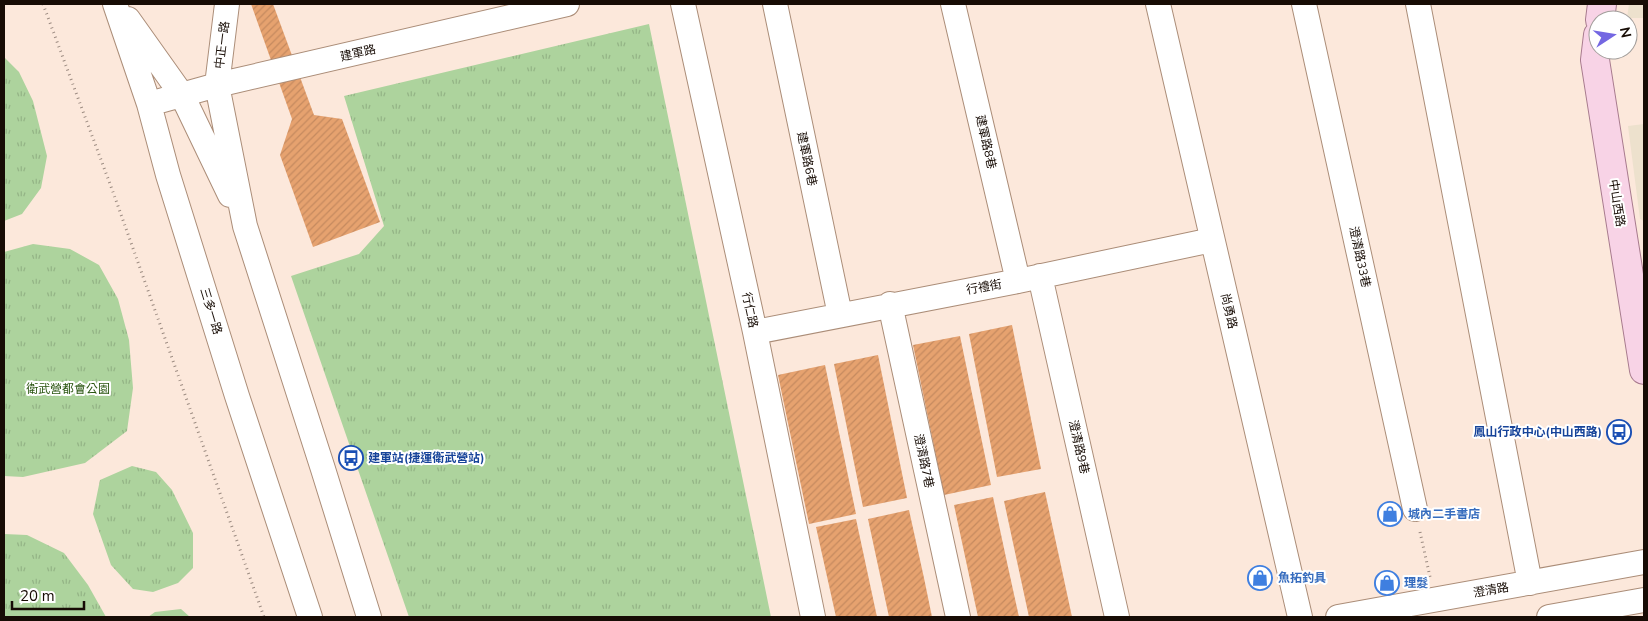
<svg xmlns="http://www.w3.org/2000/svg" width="1648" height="621" viewBox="0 0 1648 621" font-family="'Nunito Sans','Noto Sans TC',sans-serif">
<defs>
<pattern id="grass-tufts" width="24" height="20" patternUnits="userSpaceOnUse" patternTransform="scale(1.25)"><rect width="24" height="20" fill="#add39d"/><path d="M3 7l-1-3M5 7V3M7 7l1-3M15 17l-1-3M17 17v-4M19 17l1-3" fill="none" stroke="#94b486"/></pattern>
<pattern id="building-hatch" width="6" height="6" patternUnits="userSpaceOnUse" patternTransform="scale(1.25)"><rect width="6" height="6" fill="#e6a26f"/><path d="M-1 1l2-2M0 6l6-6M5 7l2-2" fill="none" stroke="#c58a5f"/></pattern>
</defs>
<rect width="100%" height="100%" fill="#fce8db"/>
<path fill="#ede1cd" d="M1629,4H1644V18H1627Z
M1644,124V221L1640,219L1628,126Z"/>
<path fill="url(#grass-tufts)" d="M649,24L771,617H409L291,276L359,254L384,226L344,96Z
M4,57L19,72L33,101L47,156L41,188L22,214L4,221Z
M33,244L70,249L99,265L118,299L129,340L133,388L127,431L85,463L23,477L4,476V252Z
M132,466L156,472L172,490L193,533V568L178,583L153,592L133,589L111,565L93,514L100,480Z
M4,534L27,535L64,553L88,585L106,617H4Z
M181,609L190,617H148L155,612Z"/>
<path fill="url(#building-hatch)" d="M251,4H273L314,115L342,119L380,222L313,247L280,155L292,119Z
M1012,325L1041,469L997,477L969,334Z
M960,336L991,485L944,495L913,345Z
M878,355L907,498L863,507L834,364Z
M825,365L856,514L809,524L778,375Z
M1045,492L1060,561L1072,617H1029L1004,501Z
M993,497L1008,567L1019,617H978L954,505Z
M909,510L924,578L932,617H889L868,519Z
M856,519L877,617H836L816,527Z"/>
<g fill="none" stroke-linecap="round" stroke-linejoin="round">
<defs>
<path id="minor" d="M115,4L149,104L168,175L237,396L310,617
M227,4L217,85L245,226L323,469L369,617
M683,4L755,332L813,617
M775,4L840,315
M953,4L1018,281
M1158,4L1300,617
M1304,4L1415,509
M1418,4L1530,583
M128,19L182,95L230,195
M149,104L217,85L567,4
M1040,276L1117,617
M890,304L958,617
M755,332L1018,281L1212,240
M1338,617L1644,562
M1549,617L1644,600"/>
<path id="major" d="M1600,20L1602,4
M1598,35L1595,60L1644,370"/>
</defs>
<use href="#minor" stroke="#ab8d78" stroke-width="26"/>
<use href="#major" stroke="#a77a8d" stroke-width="30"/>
<path stroke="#9d8c82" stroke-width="3" stroke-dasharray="1 4" stroke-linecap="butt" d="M43,4L113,192L264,617
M1420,532L1430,577"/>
<use href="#minor" stroke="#fff" stroke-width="24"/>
<use href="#major" stroke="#f8d3e6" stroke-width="28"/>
</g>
<defs>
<symbol id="bus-ring" viewBox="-11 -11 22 22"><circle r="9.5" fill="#fff" stroke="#1a4fb4" stroke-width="1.5"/><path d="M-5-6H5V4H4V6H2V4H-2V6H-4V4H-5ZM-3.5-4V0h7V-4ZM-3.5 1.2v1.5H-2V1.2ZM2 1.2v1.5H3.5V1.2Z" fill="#1a4fb4"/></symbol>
<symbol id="shop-ring" viewBox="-11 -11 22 22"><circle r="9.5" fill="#fff" stroke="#3f7fe0" stroke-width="1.5"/><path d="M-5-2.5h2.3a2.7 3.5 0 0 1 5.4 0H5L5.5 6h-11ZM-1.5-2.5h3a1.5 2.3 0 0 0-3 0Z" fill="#3f7fe0"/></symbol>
</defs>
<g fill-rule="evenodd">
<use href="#bus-ring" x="1605" y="418" width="28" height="28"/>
<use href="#bus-ring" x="337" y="444" width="28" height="28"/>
<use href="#shop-ring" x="1376" y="500" width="28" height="28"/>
<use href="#shop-ring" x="1246" y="564" width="28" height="28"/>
<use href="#shop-ring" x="1373" y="569" width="28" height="28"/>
</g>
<g text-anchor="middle" stroke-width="4" stroke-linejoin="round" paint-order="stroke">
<g font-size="12" fill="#170c05" stroke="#fff">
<text transform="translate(222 45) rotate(-83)" y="4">中正一路</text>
<text transform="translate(358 53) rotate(-13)" y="4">建軍路</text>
<text transform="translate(986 142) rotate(77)" y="4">建軍路8巷</text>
<text transform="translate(807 159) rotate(78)" y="4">建軍路6巷</text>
<text transform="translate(1617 203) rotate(81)" y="4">中山西路</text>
<text transform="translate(1360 257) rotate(78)" y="4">澄清路33巷</text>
<text transform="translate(984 287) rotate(-10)" y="4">行禮街</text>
<text transform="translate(750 310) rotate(78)" y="4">行仁路</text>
<text transform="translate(211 311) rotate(73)" y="4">三多一路</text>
<text transform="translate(1229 311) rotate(77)" y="4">尚勇路</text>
<text transform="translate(1079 447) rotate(77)" y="4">澄清路9巷</text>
<text transform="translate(924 461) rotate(78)" y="4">澄清路7巷</text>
<text transform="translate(1491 590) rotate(-10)" y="4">澄清路</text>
</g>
<g font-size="12" fill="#2a5511" stroke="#fff">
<text x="68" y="393">衛武營都會公園</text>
</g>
<g font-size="12" font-weight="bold" fill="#164399" stroke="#fff" text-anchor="end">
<text x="1602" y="436">鳳山行政中心(中山西路)</text>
<text x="368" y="462" text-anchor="start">建軍站(捷運衛武營站)</text>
</g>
<g font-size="12" font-weight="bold" fill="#366cbe" stroke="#fff" text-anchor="start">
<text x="1408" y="518">城內二手書店</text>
<text x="1278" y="582">魚拓釣具</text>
<text x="1404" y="587">理髮</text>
</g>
</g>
<rect width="1648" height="621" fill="none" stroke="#170c05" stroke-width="10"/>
<g transform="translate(1613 35) rotate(78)"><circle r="24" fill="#ffffff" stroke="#a29e9b"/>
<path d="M0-4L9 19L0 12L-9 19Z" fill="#7467e2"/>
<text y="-8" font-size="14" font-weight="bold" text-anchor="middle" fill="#170c05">N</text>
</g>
<path d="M12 601v8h72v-8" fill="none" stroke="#170c05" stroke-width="2.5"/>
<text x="20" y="601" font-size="15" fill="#170c05" stroke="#ffffff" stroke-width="4" paint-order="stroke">20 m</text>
</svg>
